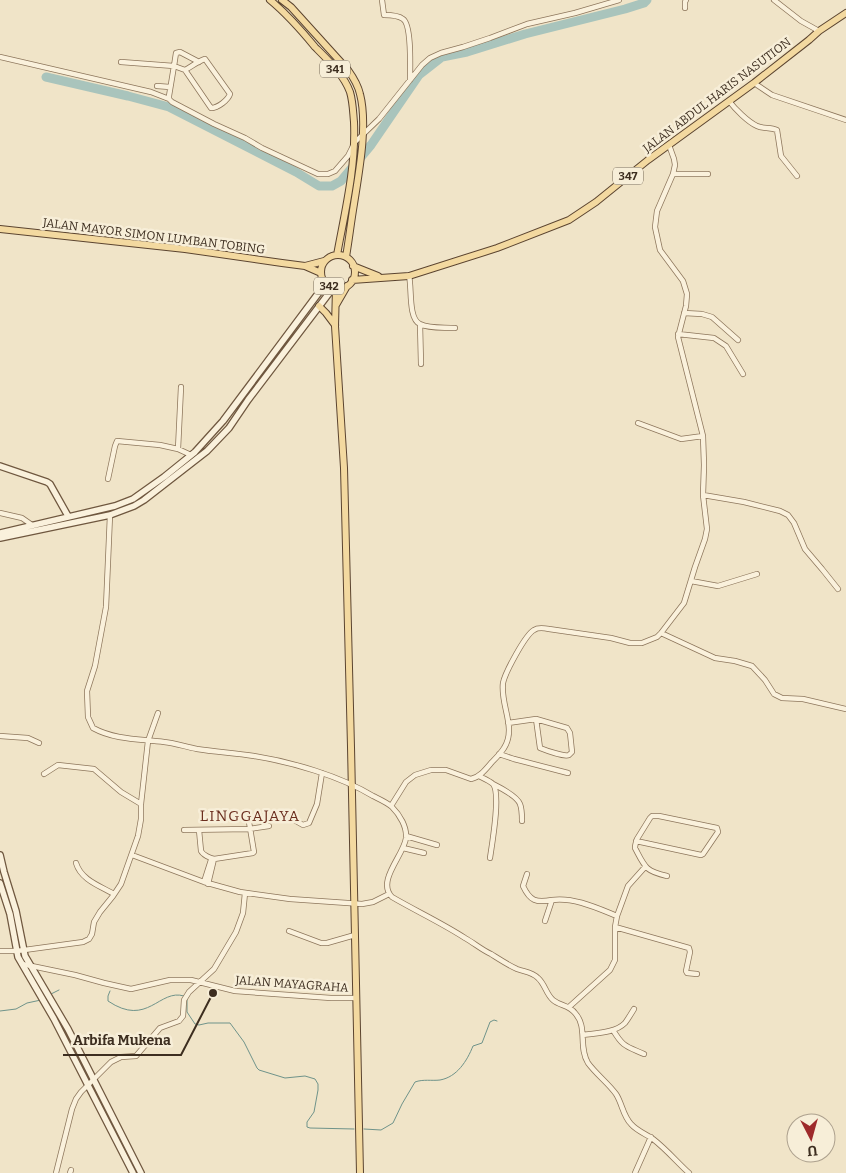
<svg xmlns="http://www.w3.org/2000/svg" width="846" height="1173" viewBox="0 0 846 1173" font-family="Bitter,serif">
<rect width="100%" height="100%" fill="#f0e4c8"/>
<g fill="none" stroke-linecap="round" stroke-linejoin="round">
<path stroke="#6f938a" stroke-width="1" d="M110,991L108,996V1001C148,1028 159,988 184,996
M51,994L59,990
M187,999V1012L195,1024L199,1025L208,1023H230L244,1042L257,1068L259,1070L285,1078L305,1076L315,1079L318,1084V1090L314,1112L307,1122V1127L310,1128L354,1129
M0,1011L16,1009L27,1003L41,1000
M364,1129L381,1130L393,1123L402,1104L415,1082C423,1079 432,1081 440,1080C457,1077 467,1061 473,1046L482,1043L490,1022L494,1020L497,1021"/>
<path stroke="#a9c4bc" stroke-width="9" d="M46,77L128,96L169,107L296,172L319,186H332L341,181L371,145L419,75L442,57L467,52L525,34L625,9L644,3L647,0"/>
<defs>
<path id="street" d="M382,0L384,15C390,15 398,15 403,19C412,25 410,69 410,80
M774,0L801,21L819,31
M685,8V2L686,0
M0,57L151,92L169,99
M121,62L174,66L169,96V99L172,102L214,124L245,138L262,148L318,174H328L335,171L348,156L355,142L379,119L422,65L430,58L441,53L463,47L490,38L527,24L575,13L619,0
M185,70L211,108C218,108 228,100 230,94L205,59C198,61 191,67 185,70L174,66L176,53L180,52L199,62
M754,83L772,95L846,120
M157,86L170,87
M729,101C735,109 748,122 757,126C763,129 770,127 777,130L781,156L797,176
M673,174H708
M409,276C412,287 408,319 420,324C430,329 444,327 455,328
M684,313L702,314L712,317L738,340
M420,324L421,364
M678,334L714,338L726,346L743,374
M638,423L681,439L703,436
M178,449L181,387
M108,479L115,446L117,441L160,445L178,449L191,455
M703,495L744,502L780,511L788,515L794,523L805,549L822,569L838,589
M0,513L22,518L32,525
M110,515L106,607L95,666L87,691L88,717L93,728C115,740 140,739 164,742C175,743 186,747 197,749C216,752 235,753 254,756C292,762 340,776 373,796C379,799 388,803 392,807C400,815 407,827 406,838C404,855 376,881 392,897C416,911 442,923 465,938C474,943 482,950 491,954C499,959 508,965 517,969C525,972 532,972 538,978C545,984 546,994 553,1000C560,1006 569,1005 575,1013C588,1027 578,1047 588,1063C596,1074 608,1083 616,1094C622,1103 623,1116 631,1124C637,1131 646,1134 653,1139C666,1149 677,1162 689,1173
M691,581L718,586L757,574
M661,633L715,658L735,661L752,666L765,680L774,694L782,698L803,699L846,709
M508,723L536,719L567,728L570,733L572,752C571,753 570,754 569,755C564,757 545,750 540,748L536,719
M0,736L28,738L39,743
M499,754L514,759L568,773
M44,774L58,765L94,769L121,792L141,804
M479,776C483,778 490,781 493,784C501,794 492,844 490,858
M493,784C501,788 517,796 520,804C522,809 522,816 522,821
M391,806L406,782L415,775L431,770H446L471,779C480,777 486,769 492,762C496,758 501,753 504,748C517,728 500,705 503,683C505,673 525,635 534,630C538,627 544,628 549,629L611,638L630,643H642L657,637L661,633L684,603L695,567L705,539L707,529L703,495L704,465L703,436L678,337L686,306L687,294L683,281L660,250L655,227L657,211L673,174L675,165L674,159L669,145
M294,820L303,825L309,823L317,804L322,773
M184,830L249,829L269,826
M199,830L201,851C203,855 210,858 214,859L253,853L254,852L248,816
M406,836L437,845
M636,841L701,855L703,854L718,832L717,828L659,816H652L650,818L637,839C636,842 635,845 635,848C645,867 645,871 667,876
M403,848L424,853
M132,855L204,882L240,892L290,899L362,904L373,902L389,894
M76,863C81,880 100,886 114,894
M527,874L523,886C530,901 536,903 552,900
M204,882L211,860
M208,884L214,859
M545,921L552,900C574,897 597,908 617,916
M615,927L689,948L690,952L686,971L687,973L697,974
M289,931L321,943H327L355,935
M0,951H17L83,942L89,939L92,934L94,922L100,912L113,896L121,884L138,836L141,819V804L148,741L158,713
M22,964L75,975L104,983L131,989L170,980H191L235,991L331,998H356
M569,1007L610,970L615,960V927L617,916L628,886L645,867
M613,1030C623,1047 626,1046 644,1054
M583,1035C596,1033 615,1033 625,1023C628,1019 631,1014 634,1009
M56,1173L72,1109L76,1099L81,1092L111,1062L121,1057L136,1056L160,1028L179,1021L183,1016L184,1000L189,992L214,969L236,932L243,913L245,893
M70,1173L71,1170
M635,1173L651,1137"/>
<path id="secondary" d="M0,466L47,482L50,484L68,516
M0,533L115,506L133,499L164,477L195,452L223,421L326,283
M0,538L110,515L134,506L144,500L207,451L229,428L248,400L333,288
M0,855L4,872L16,911L25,956L68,1029L141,1173
M0,883L10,914L18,957L54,1019L133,1173"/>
<path id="primary" d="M270,0C287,14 301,30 315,47C328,60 344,75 350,92C353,102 353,112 354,122C356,167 345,211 337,255
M282,0L291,7L348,70C353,77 358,85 360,94C368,125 359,172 354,204C351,222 349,239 346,257
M0,229L185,249L282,263L305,266L321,273
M321 272a17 17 0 1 1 34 0a17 17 0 1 1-34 0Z
M305,266L324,261
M353,266L378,276
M352,280L409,276L497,248L569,220L596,202L648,160L754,83L809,40L819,31L846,13
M336,288L335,326L344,468L351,747L360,1173
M336,305L347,286
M319,306L326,313L335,325"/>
</defs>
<use href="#street" stroke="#8d765c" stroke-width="6"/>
<use href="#secondary" stroke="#6f573f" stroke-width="8"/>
<use href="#primary" stroke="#5b4430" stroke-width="8"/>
<use href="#street" stroke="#faf1dc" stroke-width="4.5"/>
<use href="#secondary" stroke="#faf1dc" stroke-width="5.5"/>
<use href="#primary" stroke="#f3d9a0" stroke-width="6"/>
</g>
<g text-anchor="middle" stroke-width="5" stroke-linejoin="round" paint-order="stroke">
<g fill="#f7eed8" stroke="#756857" stroke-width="1">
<rect x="320" y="60.5" width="30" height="17" rx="4"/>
<rect x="613" y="167.5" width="30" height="17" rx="4"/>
<rect x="314" y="277.5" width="30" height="17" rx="4"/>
</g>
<g font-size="11" font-weight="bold" fill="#3d2e20">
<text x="335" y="73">341</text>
<text x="628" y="180">347</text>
<text x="329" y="290">342</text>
</g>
<g font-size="12" fill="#3d2e20" stroke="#f7eed8">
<text transform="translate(717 95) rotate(-37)" y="4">JALAN ABDUL HARIS NASUTION</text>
<text transform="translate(154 236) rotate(7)" y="4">JALAN MAYOR SIMON LUMBAN TOBING</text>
<text transform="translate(292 984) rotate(4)" y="4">JALAN MAYAGRAHA</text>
</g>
<g font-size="15" letter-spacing="1" fill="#6b2e1e" stroke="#f7eed8">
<text x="250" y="821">LINGGAJAYA</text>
</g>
</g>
<path fill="none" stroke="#3d2e20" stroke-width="2" d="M213 993L181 1055H63"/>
<circle fill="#3d2e20" stroke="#f7eed8" stroke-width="2" cx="213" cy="993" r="5"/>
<g font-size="14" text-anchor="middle" font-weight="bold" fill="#3d2e20" stroke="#f7eed8" stroke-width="5" stroke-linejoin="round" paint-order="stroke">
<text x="122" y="1045">Arbifa Mukena</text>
</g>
<g transform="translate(811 1138) rotate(174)"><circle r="24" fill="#f7eed8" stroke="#ada18e"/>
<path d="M0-4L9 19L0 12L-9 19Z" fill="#9e2a2b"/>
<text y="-8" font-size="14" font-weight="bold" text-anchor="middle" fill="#3d2e20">U</text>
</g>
</svg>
